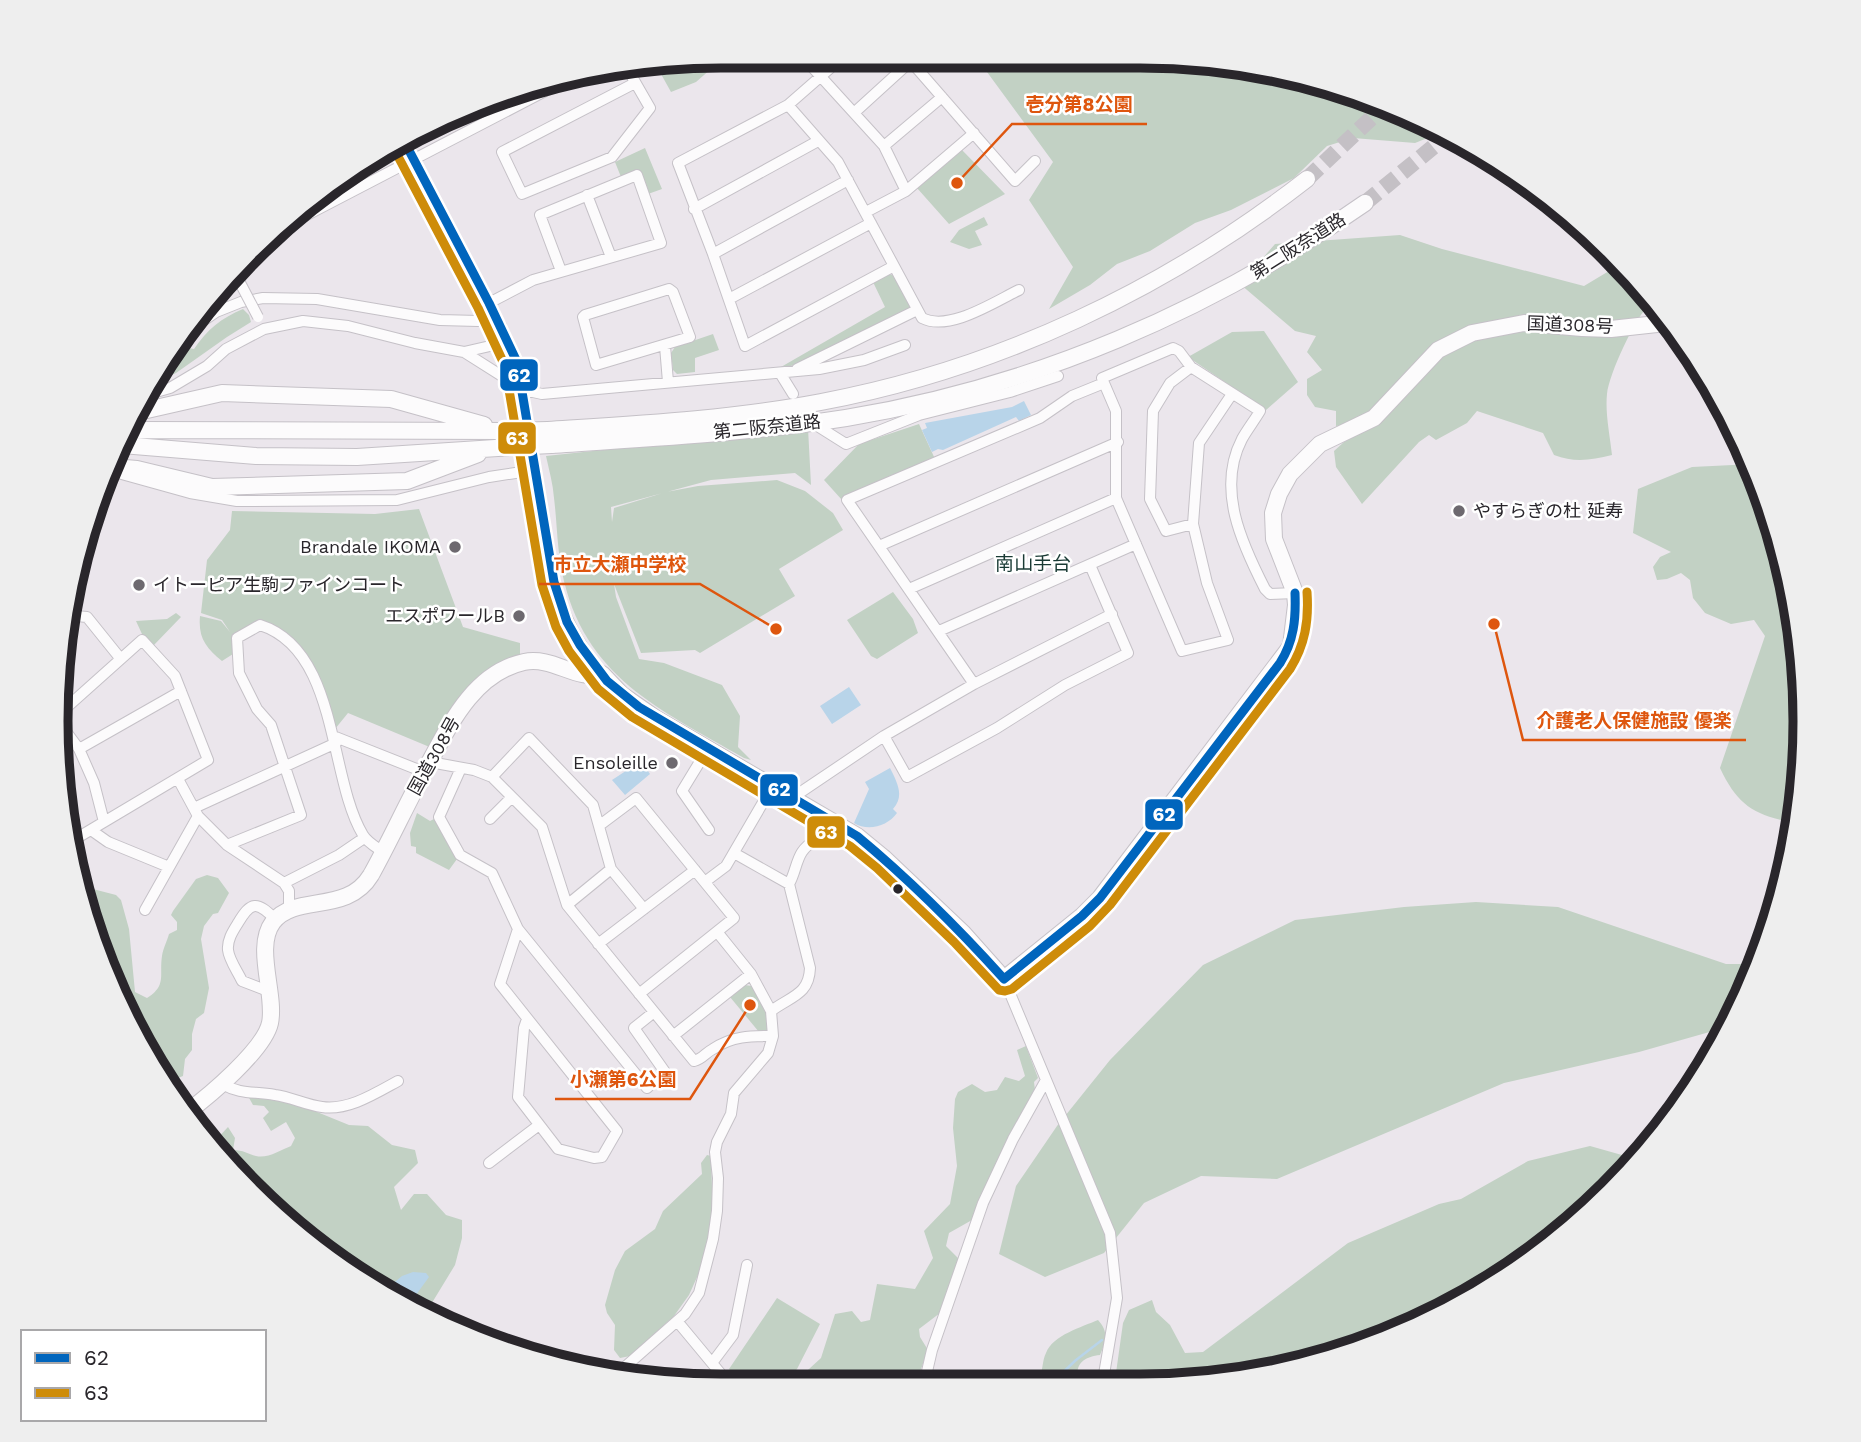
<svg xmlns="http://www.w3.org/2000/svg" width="1861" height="1442" viewBox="0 0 1861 1442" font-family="'Work Sans','Noto Sans JP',sans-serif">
<rect width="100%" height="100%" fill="#ebe6ec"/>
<path fill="#c2d1c4" d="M719,56L720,61L696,82L671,92L656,65Z
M976,57H1183L1353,91L1435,135L1415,143L1353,138L1327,146L1294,178L1231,210L1195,223L1150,251L1117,264L1090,285L1049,309L1073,267L1029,200L1053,162Z
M645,148L662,189L648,194L639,170L621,177L615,162Z
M962,150L1005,194L949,224L917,188Z
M984,217L988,225L975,231L982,245L969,249L950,242L959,230Z
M1400,235L1442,249L1584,286L1614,268L1649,305C1635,318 1609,374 1607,394C1605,413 1610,436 1612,455C1591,460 1575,463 1554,455L1543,433L1477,411L1467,423L1436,440L1429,435L1419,442L1362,504L1336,467L1334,451L1344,442L1362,432L1344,425L1336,426V411L1315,407L1307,395V379L1322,370L1307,352L1316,336L1295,331L1240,284L1275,244Z
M889,274L895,276L910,303L909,309L791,366L781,367L885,307L873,282Z
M243,309L249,315L251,322L227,337L176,373L163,379L154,378L177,346L194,349C207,330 221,318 243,309Z
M1264,331L1298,382L1266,410L1188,357L1232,332Z
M713,334L719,350L695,358V372L677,374L673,370L671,353L675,347Z
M919,424L935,459L842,500L824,480L859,444Z
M808,428L811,485L795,473L711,480L611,507L612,522L614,508L666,492L698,486L777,480L805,491L833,513L843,530L779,569L795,596L700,653L695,650L641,653L614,584L616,597L639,659L664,663L722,685L740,716L738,747L751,760L744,758C661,710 583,677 562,572C557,547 557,522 554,498C553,484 549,470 546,456Z
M1753,464L1792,592L1805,721L1795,823C1754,815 1738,806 1720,768L1765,636L1754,620L1731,624L1705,613L1693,598L1690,580L1681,573L1667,579L1657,580L1653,567L1660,557L1671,552L1633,533L1638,489L1692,467Z
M419,509L463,627L520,643V657L506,662L432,748L348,713L335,729C318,681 312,642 260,620L232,635L233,654L222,661C206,648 198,638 200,616L221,621L230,632L222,620L201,613L207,560L230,530L232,511L375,514Z
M893,592L913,619L918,633L877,659L871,656L847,620Z
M176,613L181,617L153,646L142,634L136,621L167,619Z
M417,813L430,821L434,819L457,859L449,870L416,853V847L411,846L410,833Z
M207,875L218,878L229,893L218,913L213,914L204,926L201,939L209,988L204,1013L196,1019L192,1034V1050L185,1059L183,1076L165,1083L79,893L89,888L116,895L121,900L129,929L135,992L147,998C167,985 159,976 162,956C163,949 167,941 169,934L177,930V922L171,915L173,911L196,879Z
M1476,902L1558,907L1726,964H1758L1754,976L1723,1034L1713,1031L1639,1052L1504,1083L1277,1179L1201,1176L1144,1203L1104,1253L1045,1277L999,1254L1016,1186L1057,1126L1110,1060L1203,965L1295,920L1404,907Z
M744,985L752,986L768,1014L770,1029L765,1033L759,1032L730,997Z
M1026,1046L1038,1078L1034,1082L1035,1090L1024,1109L972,1220L949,1233L946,1246L959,1259L940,1313L919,1329L920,1337L928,1350L917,1380H797L821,1358L835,1314L852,1311L861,1322L870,1320L877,1284L915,1289L933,1258L924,1231L950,1204L957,1166L953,1128L955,1099L958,1092L972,1084L985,1092L997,1090L1005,1077L1019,1081L1025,1076L1017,1050Z
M258,1095L295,1103L349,1125L368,1126L392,1145L415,1150L418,1163L394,1187L401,1210L414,1194H427L446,1215L462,1220V1238L455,1265L427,1311L352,1274L250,1191L212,1144L228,1127L235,1138L233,1150C243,1150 248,1154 256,1156C267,1159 281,1150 291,1146L295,1138L286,1122L271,1131L263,1118L269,1112L264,1106L253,1105L248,1096Z
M1590,1146L1636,1159L1610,1192L1509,1274L1354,1351L1226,1380H1115L1123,1323L1129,1310L1152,1300L1156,1312L1170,1325L1185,1353L1203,1352L1348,1243L1439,1204L1461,1199L1528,1161Z
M707,1155L711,1156L713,1219L698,1275L689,1295L674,1316L630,1356L620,1358L614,1350L615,1325L607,1313L605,1305L615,1270L625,1251L655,1229L663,1211L702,1174L701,1163Z
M777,1298L820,1324L797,1369L787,1380H737L729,1369Z
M1098,1320C1109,1332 1106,1341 1100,1355C1084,1357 1075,1363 1078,1380H1039C1043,1371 1042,1361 1046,1353C1053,1335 1082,1327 1098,1320Z"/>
<path fill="#b8d4e9" d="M1024,401L1031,415L1019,421L1016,417L943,450L938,449L932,452L922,430L927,428L925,423L1012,407Z
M849,687L861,705L832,724L820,706Z
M641,761L650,774L625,795L612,780Z
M890,768C897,782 905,796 893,809L897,813C888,826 868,832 854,823L869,789L865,782Z
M413,1272L426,1273L429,1277L413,1299L408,1300L393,1292L390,1286L402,1276Z"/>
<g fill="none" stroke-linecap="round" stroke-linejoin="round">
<path stroke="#b8d4e9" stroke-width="2.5" d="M1055,1380L1076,1360L1102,1340"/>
<path stroke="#c4c0c5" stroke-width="16" stroke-dasharray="16 8" stroke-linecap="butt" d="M1307,179L1383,107
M1365,203L1443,139"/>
<defs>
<path id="minor" d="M802,56L884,146L906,191
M844,56L788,105L678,163L713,254L745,346L894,266
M907,57L1015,181L1035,161
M627,68L650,108L612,157L522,194L502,152L635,83
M788,105L838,162L922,318C949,332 994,302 1019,290
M855,112L911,61
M403,139L489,303L517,362L554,582C565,620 578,643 602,674
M884,146L942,97
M587,195L611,257
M694,209L818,141
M866,212L906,191L974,133
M278,230L576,75
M713,254L848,180
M669,289L673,292L690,337L596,365L583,317L585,315Z
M729,299L871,223
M489,303L533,280L661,243L637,175L540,215L561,271
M191,329L216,312L241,302L263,298L317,299L440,320L478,321L494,312
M665,346L668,382
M464,352L490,346L499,337L501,326
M797,369L917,310
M780,373L793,394
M1104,383L1102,378L1173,348L1179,351L1191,367
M142,396L170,388L207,366L226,349L264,329L303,321L348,326L415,343L464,352L524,390L542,394L819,369L864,360L905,345
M819,427L846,444L919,415L1010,392L1058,376
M118,473L190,493L237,501L397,500L489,477L535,470
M1193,524L1166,531L1150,499L1153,411L1170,383L1191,367L1260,411C1254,421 1247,430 1242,439C1216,489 1242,544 1265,589L1270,594L1295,593
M879,546L1118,442
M909,589L1116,498
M71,610L76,616L87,617L120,658
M939,631L1136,544
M974,684L847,500L1040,418L1072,396L1104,383L1116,411V498L1182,651L1228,640L1207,583L1193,524L1199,443L1232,394
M57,716L142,640L175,676L208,760L72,841
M56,718L79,749L94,783L104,822
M333,736L424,772
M884,736L907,777L997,728L1065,685L1128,653L1090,565
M79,749L181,691
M707,750L682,791L709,830
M430,762L474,770L492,777L542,827L567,905L694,1061C703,1059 705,1053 713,1049C732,1036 750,1036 773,1036
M461,768L439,817L460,855L492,873L518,929L647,1088L665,1072L634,1028L654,1012
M492,777L529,738L593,805L611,869L567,905
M178,779L198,816L227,845L284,883L289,891V911
M792,798L884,736L974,684L1112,614
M194,808L336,743
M490,819L512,797
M600,825L636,798L734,918L639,994
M91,830L108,842L169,867
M227,845L301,815L271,725L257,709L239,673L237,638L260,625C339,650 328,777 363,835C367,842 376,847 383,852
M734,853L789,884
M611,869L644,909
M706,881L726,866L772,787
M284,883L339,855L364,838
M145,910L198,816
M518,929L500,984L617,1131L602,1157L594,1158L558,1149L518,1097L524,1028L527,1019
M598,944L695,870
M1004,979L1110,1233L1117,1298L1103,1380
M268,991L242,981C238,972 229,960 228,950C227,940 233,931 238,923C251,901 257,901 275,919
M771,1011C791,996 809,995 810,968L789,884C795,874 796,861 802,852C810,840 828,833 840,827
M673,1036L751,974
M222,1084C242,1095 253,1091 275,1095C291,1097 306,1105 322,1107C348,1111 376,1093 398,1081
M489,1163L539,1125
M677,1321L726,1380
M712,1363L733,1335L747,1265
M621,1377V1372L626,1366L685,1314L699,1293L713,1239L717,1211L718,1178L715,1152L717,1142L731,1114L734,1093L768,1053L773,1036L771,1011L751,974L718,933
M925,1380L932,1350L983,1203L1013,1139L1046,1080"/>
<path id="highway" d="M136,410H147L222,393L391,399L484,425
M128,430L506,431
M548,430C639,424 731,419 821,402C998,369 1166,289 1307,179
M122,445L256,456L357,457L512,447
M551,445C650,438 749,433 846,418C1034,387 1210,311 1365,203
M113,467L137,469L212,487L407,481L478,454
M186,1113C209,1096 264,1050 270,1023C276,994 254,947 273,922C296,893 347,915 371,875C391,839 408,801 428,765C450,724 474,673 524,662C553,656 576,681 602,674L622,695L655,718L857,836L885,859L963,933L1004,979L1082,916L1100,898L1291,646L1296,605L1295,593L1274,539L1273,513L1279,494L1290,474L1320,444L1374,418L1438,350L1472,333L1524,323L1582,328L1611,329L1666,323"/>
</defs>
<use href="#minor" stroke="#c5c1c7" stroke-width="12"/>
<use href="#highway" stroke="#c5c1c7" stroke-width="18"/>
<use href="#minor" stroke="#fcfbfc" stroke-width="10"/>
<use href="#highway" stroke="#fcfbfc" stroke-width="16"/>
<defs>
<path id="minor-bridge" d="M236,275L258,317"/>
<path id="highway-bridge" d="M506,431L548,430
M512,447L551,445"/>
</defs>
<use href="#minor-bridge" stroke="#c5c1c7" stroke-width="12" stroke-linecap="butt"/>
<use href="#highway-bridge" stroke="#c5c1c7" stroke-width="18" stroke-linecap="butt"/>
<use href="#minor-bridge" stroke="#fcfbfc" stroke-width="10"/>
<use href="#highway-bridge" stroke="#fcfbfc" stroke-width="16"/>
<defs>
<path id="bus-1" d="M403,139L489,303L517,362L554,582L567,622L580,645L607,681L639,707L857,836C910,880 958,928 1004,979L1082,916L1100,898L1280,663C1294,641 1296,619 1295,593"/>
<path id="bus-2" d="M392,145L478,308L505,366L542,585L556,627L569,651L598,689L632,717L850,846L877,868L954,942L999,990L1005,991L1012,989L1090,926L1110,905L1290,669C1305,645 1309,621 1307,592"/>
</defs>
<use href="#bus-1" stroke="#fff" stroke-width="14"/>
<use href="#bus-2" stroke="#fff" stroke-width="14"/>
<use href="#bus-1" stroke="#0065bd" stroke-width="9"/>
<use href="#bus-2" stroke="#ce8c09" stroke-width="9"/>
</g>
<g fill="#6d696f" stroke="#fff" stroke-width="2.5">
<circle cx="1459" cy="511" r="7"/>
<circle cx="455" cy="547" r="7"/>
<circle cx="139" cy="585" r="7"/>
<circle cx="519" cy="616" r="7"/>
<circle cx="672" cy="763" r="7"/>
</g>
<circle fill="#29262b" stroke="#fff" stroke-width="2.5" cx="898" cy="889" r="6"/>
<g text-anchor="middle" stroke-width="5" stroke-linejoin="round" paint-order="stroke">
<g font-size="18" fill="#29262b" stroke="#fff">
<text transform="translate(1298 246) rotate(-32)" y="6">第二阪奈道路</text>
<text transform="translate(1570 325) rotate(2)" y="6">国道308号</text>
<text transform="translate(767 427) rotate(-6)" y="6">第二阪奈道路</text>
<text transform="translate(434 756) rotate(-61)" y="6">国道308号</text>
</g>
<g font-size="18" fill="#29262b" stroke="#fff" text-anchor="end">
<text x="1473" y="517" text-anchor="start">やすらぎの杜 延寿</text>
<text x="441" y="553">Brandale IKOMA</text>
<text x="153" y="591" text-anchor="start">イトーピア生駒ファインコート</text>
<text x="505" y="622">エスポワールB</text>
<text x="658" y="769">Ensoleille</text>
</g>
<g font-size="19" fill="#193a34" stroke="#fff">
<text x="1033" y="570">南山手台</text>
</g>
</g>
<path d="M0 0H1861V1442H0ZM721 68H1140A653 653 0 0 1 1793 721V721A653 653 0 0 1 1140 1374H721A653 653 0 0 1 68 721V721A653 653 0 0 1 721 68Z" fill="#eee" fill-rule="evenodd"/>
<path fill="none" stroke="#29262b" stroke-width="9" d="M721 68H1140A653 653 0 0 1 1793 721V721A653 653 0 0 1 1140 1374H721A653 653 0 0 1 68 721V721A653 653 0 0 1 721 68Z"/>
<path fill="none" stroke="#de560e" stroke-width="2.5" d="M957 183L1012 124H1147M776 629L700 584H539M1494 624L1523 740H1746M750 1005L690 1099H555"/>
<g fill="#de560e" stroke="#fff" stroke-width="2.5">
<circle cx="957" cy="183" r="7"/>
<circle cx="776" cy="629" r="7"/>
<circle cx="1494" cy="624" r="7"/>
<circle cx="750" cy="1005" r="7"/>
</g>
<g font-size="19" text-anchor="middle" font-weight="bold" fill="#de560e" stroke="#fff" stroke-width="5" stroke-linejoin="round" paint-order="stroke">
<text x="1079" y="111">壱分第8公園</text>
<text x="620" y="571">市立大瀬中学校</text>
<text x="1634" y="727">介護老人保健施設 優楽</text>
<text x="623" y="1086">小瀬第6公園</text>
</g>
<g stroke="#fff" stroke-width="2.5">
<rect x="499" y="358" width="40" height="34" rx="7" fill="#0065bd"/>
<rect x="497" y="421" width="40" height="34" rx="7" fill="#ce8c09"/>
<rect x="759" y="773" width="40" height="34" rx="7" fill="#0065bd"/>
<rect x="1144" y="798" width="40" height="33" rx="7" fill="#0065bd"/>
<rect x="806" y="815" width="40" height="34" rx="7" fill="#ce8c09"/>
</g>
<g font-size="19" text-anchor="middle" font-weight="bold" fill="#fff">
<text x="519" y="382">62</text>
<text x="517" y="445">63</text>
<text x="779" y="796">62</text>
<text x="1164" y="821">62</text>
<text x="826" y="839">63</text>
</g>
<rect x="21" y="1330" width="245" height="91" fill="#ffffff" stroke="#a9a8aa" stroke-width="2"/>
<rect x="35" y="1353" width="35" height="10" fill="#0065bd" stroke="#a9a8aa" stroke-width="2"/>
<text x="84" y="1365" font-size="21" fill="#29262b">62</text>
<rect x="35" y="1388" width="35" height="10" fill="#ce8c09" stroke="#a9a8aa" stroke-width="2"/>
<text x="84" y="1400" font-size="21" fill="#29262b">63</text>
</svg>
